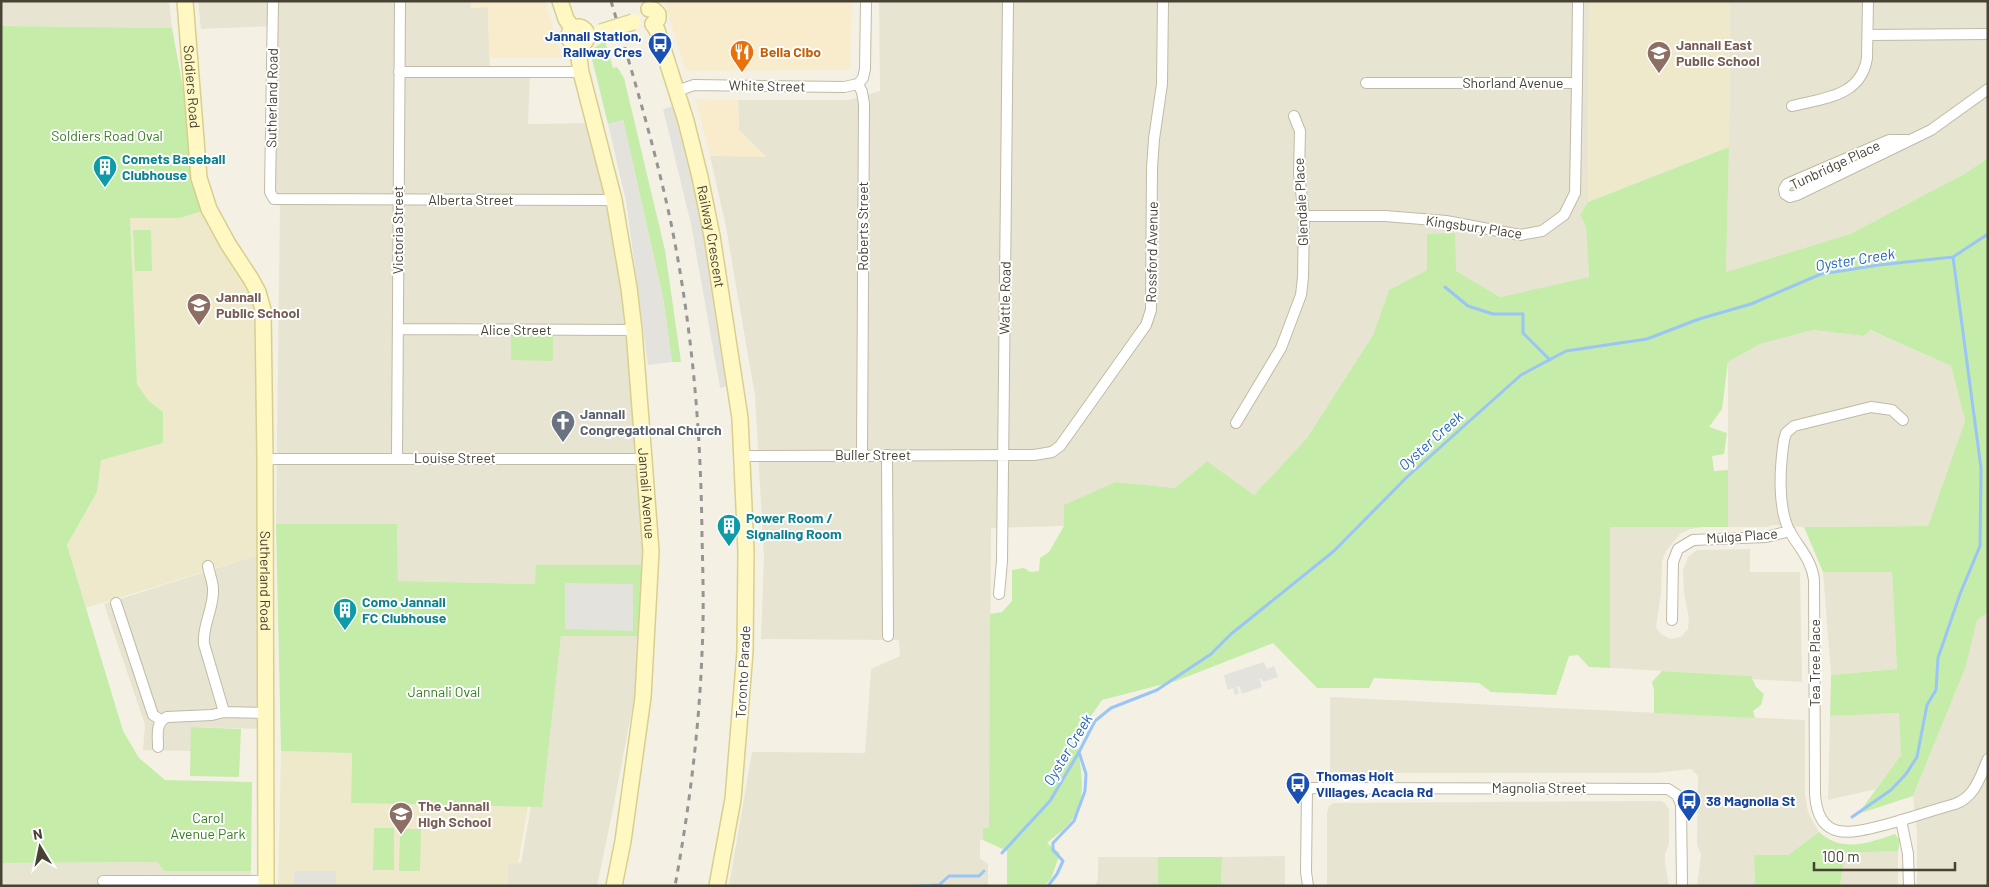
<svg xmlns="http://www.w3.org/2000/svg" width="1989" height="887" viewBox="0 0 1989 887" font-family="Barlow,sans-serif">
<rect width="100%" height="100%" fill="#f4f1e4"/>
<path fill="#e8e4d2" d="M1,1H169L172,28L1,26Z
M198,1H471V8L488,7L490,72L530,73L528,124L595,123L614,200L650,565H536V584L398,581L397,524H276L280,200L274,199L272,26L201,29Z
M879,1H1589L1588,202L1580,215L1586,226L1589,277L1500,297L1455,271L1427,270L1389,290L1373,335L1307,438L1254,495L1207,461L1175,488L1116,482L1064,526L991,528L989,828H983V840H980V858L988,864V886H729L752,752L865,753L871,669L900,656L899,641L897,640L761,639L764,557L755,396L726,227L710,156H765L739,130L738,100H849L880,91Z
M1730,1H1988V158L1966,173L1850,234L1726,272L1729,147Z
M1813,330L1864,336L1869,330L1951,366L1965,421L1928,526L1804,527L1772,525L1767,527H1728V362L1760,344Z
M1609,527H1702L1690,529L1680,534L1666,551L1662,562L1661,594L1656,627L1660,633L1670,639L1681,637L1688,629L1689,619L1684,593L1683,570L1688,557L1697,550L1750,549V572H1800L1802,682L1751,679V676L1610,668Z
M265,553V729L192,727L191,751L143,750L145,725L104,604Z
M1823,572H1892L1897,669L1831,675Z
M1988,613V886H1917V832L1913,796L1966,666L1977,620Z
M561,636H646L613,809L597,886H508V863H521L531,806L542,807Z
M1330,697L1805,720V793L1808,812L1819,832L1788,855H1754L1755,884L1757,886H1697L1701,855L1697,844L1698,776L1691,769L1655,773H1330Z
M1899,713L1901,755L1876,789L1828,800L1830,716Z
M1661,801L1665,803L1669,810V843L1665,855V862L1669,886H1327V812L1329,806L1334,803Z
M1898,851V886H1840L1845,853Z
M1285,856V886H1221L1222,857Z
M1098,857H1158V886H1095L1098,879Z
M157,862L164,871H251V886H1V863Z"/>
<path fill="#f8eccd" d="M471,1H545L562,58H489L488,7L471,8Z
M664,1H852L850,70L688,71L685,69Z
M695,99L738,100L739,130L765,157L710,156Z"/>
<path fill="#efe9cc" d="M1589,1H1730L1729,147L1588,202Z
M209,209L258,292L265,553L86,608L67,545L97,492L101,460L163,412L148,400L137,384L130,218H180Z
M281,751L352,752L351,803L528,806L518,864H508V886H278Z"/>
<path fill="#c5eca9" d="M1,26L172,28L199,176L209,209L180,218H130L137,384L148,400L163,412V443L101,460L97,492L67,545L123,731L139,758L165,780L252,782L251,871H164L157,862L1,863Z
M605,41L613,68L617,67L624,78L665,250L681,362H672L663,298L623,120L608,124L592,59V49Z
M1729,147L1726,272L1850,234L1966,173L1988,158V613L1977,620L1966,666L1913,796L1858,814L1901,755L1899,713L1830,716L1831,675L1897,669L1892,572H1823L1804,527L1928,526L1965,421L1951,366L1870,330L1864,336L1813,330L1760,344L1728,362L1722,409L1709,427L1727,433L1724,454L1712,456L1714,471L1728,470V527H1610V668L1589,667L1578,655L1569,656L1556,695L1491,692L1479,683L1374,678L1369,688H1317L1273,643L1176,681L1102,700L1076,738C1080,765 1089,798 1071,821C1065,829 1055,836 1047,843L1060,853L1051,879L1044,886H1007V851L983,840V828H989L990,614L1002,612L1012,601V570L1024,568L1030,572L1039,571L1040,558L1049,552L1064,526V505L1116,482L1175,488L1207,461L1254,495L1307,438L1373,335L1389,290L1427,270V234L1455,233L1456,271L1500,297L1589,277L1586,226L1580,215L1588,202Z
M133,230H151L152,271H135Z
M511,336H553V361L511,360Z
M276,524H397L398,581L535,584L536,565H650L646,636H561L542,807L351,803L352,753L281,751Z
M1662,671L1751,676L1756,687L1764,694L1761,705L1753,711L1755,718L1654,713V690L1652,682Z
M191,727L241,729L239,777L190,776Z
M374,828H394V870H373Z
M400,829H421L420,871H399Z
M1819,832C1842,853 1869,843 1895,834L1900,840L1898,851L1845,853L1840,886H1757L1755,884L1754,855H1788Z
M1158,857H1222L1221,886H1158Z"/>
<path fill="#e4e2dd" d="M673,106L703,222L730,386L720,388L691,224L663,109Z
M623,120L663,298L672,362L648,365L626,201L608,124Z
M565,583L633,584V631L565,629Z
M1264,662L1267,669L1274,666L1278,677L1263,682L1262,679H1260L1262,687L1242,694L1239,686L1237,687L1239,694L1235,695L1233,688L1228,690L1224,675Z
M294,871H336V886H294Z"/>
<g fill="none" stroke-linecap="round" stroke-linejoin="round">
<path stroke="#9ac5f7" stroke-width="3" d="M1445,287L1468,306L1493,314H1523V333L1550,360
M1852,817L1891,790L1906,774L1917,757L1927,705L1936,690L1938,658L1960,594L1980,546L1981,468L1953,257
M1002,853L1050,801L1079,752L1095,721L1111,708L1157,690L1211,654L1231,634L1334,551L1407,477L1521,375L1566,351L1647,339L1699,319L1751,304L1821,274L1879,265L1953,257L1988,234
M919,886L939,885L949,876H979L984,871
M1048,886L1057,874L1063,861L1053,850V843L1074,821L1085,791L1086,774L1079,752"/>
<defs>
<path id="street" d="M273,1L270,192L274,199L614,200
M1868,35L1988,34
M399,72H581
M1366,83H1577L1578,1
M858,84L862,92L864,104L862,455
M858,84L863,78L865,69L866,1
M677,91L694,85L844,87L858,84
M1792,106C1823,98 1861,97 1867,58L1868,1
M1907,140H1889L1796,180L1787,184L1784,189L1785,194L1790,197L1797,195L1931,130L1988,89
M1304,216H1385L1446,221L1520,235L1542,231L1564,215L1575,193L1577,83
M398,329L634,330
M1903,420L1892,410L1871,407L1794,426L1786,433L1784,440C1780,466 1777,508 1790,532C1799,548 1812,560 1814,580L1815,794C1818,844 1853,833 1888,824C1910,818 1933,810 1955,804C1975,797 1980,777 1988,759
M1236,423L1281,348L1301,295L1303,277L1304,216L1299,174L1300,131L1294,116
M887,455L888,636
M743,456L1034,455L1052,452L1060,446L1146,325L1151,310L1152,168L1154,139L1162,84L1163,1
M397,458L400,1
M265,459H645
M208,566C209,573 213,582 213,589C214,609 202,625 204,644L224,712
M999,594L1002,561L1008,1
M116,603L153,715L161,720
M1672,620L1673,562L1678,549L1693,540L1766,537L1790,531
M158,747C158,735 155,723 167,717L212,715L224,712L265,713
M1901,820L1908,854L1909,886
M103,881H266
M1308,886L1306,872L1307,788L1668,789L1677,795L1681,804L1682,886"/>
<g id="secondary">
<path id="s1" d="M185,1L199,178L209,209L228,244L251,279L258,292L263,310L265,459L266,886"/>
<path d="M560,1L566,19L573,29"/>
<path d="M649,9L654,10L658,14V19L653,24"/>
<path id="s2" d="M653,24L657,30L686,121L700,177L712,236L740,418L746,552L745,652L733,799L717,886"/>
<circle cx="578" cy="36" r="9"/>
<path id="s3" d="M577,45L581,72L614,200L629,288L634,330L651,551L643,697L623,841L614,886"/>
</g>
</defs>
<use href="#street" stroke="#c0bba6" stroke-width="12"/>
<use href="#secondary" stroke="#d8cf8f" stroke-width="18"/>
<use href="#street" stroke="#fff" stroke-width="10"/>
<use href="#secondary" stroke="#fff8c3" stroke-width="15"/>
<path stroke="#959595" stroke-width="3" stroke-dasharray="6 6" stroke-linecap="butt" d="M611,1C633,75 655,148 671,223C692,326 701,431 702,536C703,575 704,614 702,653C699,731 689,810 675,886"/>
<defs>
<path id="secondary-bridge" d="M601,32L633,22"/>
</defs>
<use href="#secondary-bridge" stroke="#d8cf8f" stroke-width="18" stroke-linecap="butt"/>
<use href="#secondary-bridge" stroke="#fff8c3" stroke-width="15"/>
</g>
<defs>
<symbol id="bus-pin" viewBox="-11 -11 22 30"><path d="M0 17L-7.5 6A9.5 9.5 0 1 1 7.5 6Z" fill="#1a4fb4" stroke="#fff"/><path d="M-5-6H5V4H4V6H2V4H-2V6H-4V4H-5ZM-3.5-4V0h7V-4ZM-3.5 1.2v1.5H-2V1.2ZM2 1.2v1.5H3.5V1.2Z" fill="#fff"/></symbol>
<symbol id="restaurant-pin" viewBox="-11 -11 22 30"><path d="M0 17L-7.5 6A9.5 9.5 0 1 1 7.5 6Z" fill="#e8710a" stroke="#fff"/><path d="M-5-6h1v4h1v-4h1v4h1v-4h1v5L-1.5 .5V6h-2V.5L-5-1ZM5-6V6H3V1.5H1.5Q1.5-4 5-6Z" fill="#fff"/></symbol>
<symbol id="school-pin" viewBox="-11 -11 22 30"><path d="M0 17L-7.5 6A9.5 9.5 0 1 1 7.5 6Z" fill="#8d6e63" stroke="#fff"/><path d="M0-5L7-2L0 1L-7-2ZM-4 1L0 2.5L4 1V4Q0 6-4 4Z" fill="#fff"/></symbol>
<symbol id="building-pin" viewBox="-11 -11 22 30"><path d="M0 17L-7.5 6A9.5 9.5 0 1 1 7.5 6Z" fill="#0f9aa8" stroke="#fff"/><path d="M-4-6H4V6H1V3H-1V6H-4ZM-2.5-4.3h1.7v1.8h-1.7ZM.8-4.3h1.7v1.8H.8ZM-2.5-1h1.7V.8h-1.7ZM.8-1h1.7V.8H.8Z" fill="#fff"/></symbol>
<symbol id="church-pin" viewBox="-11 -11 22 30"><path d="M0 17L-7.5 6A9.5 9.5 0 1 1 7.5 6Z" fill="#6b7280" stroke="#fff"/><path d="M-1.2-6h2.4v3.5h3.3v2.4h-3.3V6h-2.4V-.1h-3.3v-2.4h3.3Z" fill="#fff"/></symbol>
</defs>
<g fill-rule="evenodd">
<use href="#bus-pin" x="646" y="30" width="28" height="38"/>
<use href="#restaurant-pin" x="728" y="38" width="28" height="38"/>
<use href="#school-pin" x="1645" y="39" width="28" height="38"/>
<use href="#building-pin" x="91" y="153" width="28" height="38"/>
<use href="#school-pin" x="185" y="291" width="28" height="38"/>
<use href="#church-pin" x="549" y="408" width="28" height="38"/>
<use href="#building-pin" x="715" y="512" width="28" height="38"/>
<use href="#building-pin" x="331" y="596" width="28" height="38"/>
<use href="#bus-pin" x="1284" y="770" width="28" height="38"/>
<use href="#bus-pin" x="1675" y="787" width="28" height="38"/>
<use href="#school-pin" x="387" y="800" width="28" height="38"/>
</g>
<g text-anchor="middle" stroke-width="4" stroke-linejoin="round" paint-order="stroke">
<g font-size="14" font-weight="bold" fill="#164399" stroke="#fff" text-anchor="start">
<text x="642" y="41" text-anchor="end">Jannali Station,<tspan x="642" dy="16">Railway Cres</tspan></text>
<text x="1316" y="781">Thomas Holt<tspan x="1316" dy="16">Villages, Acacia Rd</tspan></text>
<text x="1706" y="806">38 Magnolia St</text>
</g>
<g font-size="14" font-weight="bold" fill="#785e54" stroke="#fff" text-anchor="start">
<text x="1676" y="50">Jannali East<tspan x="1676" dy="16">Public School</tspan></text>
<text x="216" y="302">Jannali<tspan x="216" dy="16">Public School</tspan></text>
<text x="418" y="811">The Jannali<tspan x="418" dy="16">High School</tspan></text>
</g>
<g font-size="14" font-weight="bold" fill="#c56008" stroke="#fff" text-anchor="start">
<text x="760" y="57">Bella Cibo</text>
</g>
<g font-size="14" fill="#474233" stroke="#fff">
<text x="1513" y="88">Shorland Avenue</text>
<text transform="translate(767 86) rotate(1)" y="5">White Street</text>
<text dy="5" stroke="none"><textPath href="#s1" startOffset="86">Soldiers Road</textPath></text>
<text transform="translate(272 98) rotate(-89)" y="5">Sutherland Road</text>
<text transform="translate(1835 165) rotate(-25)" y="5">Tunbridge Place</text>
<text x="471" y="205">Alberta Street</text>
<text transform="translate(1301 202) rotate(-93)" y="5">Glendale Place</text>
<text transform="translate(863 226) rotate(-90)" y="5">Roberts Street</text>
<text transform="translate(1474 227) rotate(8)" y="5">Kingsbury Place</text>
<text transform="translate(398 230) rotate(-90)" y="5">Victoria Street</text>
<text dy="5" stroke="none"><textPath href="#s2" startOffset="221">Railway Crescent</textPath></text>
<text transform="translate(1152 252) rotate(-89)" y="5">Rossford Avenue</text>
<text transform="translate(1005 298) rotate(-89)" y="5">Wattle Road</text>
<text x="516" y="335">Alice Street</text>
<text x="873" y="460">Buller Street</text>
<text x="455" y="463">Louise Street</text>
<text dy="5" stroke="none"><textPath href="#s3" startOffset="455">Jannali Avenue</textPath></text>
<text transform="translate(1742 536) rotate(-4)" y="5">Mulga Place</text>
<text dy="5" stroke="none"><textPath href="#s1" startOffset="596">Sutherland Road</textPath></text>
<text transform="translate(1815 663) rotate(-90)" y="5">Tea Tree Place</text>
<text transform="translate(743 672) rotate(-87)" y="5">Toronto Parade</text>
<text x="1539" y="793">Magnolia Street</text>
</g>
<g font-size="14" fill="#387e21" stroke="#fff">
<text x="107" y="141">Soldiers Road Oval</text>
<text x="444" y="697">Jannali Oval</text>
<text x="208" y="823">Carol<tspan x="208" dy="16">Avenue Park</tspan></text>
</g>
<g font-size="14" font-weight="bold" fill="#0d838f" stroke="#fff" text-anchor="start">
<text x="122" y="164">Comets Baseball<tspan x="122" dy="16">Clubhouse</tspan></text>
<text x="746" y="523">Power Room /<tspan x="746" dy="16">Signaling Room</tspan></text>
<text x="362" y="607">Como Jannali<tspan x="362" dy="16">FC Clubhouse</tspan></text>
</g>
<g font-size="14" font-weight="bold" fill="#5b616d" stroke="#fff" text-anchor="start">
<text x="580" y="419">Jannali<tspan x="580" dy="16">Congregational Church</tspan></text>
</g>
<g font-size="15" font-style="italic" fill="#2267bc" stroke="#fff">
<text transform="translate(1855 260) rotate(-9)" y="5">Oyster Creek</text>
<text transform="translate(1431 441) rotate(-42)" y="5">Oyster Creek</text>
<text transform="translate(1068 750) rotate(-59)" y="5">Oyster Creek</text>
</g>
</g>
<rect width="1989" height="887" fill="none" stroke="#474233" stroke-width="5"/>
<g transform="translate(40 847) rotate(350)" stroke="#ffffff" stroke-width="4" paint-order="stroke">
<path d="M0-4L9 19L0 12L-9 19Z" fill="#474233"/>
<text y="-8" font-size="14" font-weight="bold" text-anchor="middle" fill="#474233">N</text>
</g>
<path d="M1814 862v8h141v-8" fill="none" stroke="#474233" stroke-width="2.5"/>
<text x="1822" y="862" font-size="15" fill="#474233" stroke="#ffffff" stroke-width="4" paint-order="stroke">100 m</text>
</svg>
